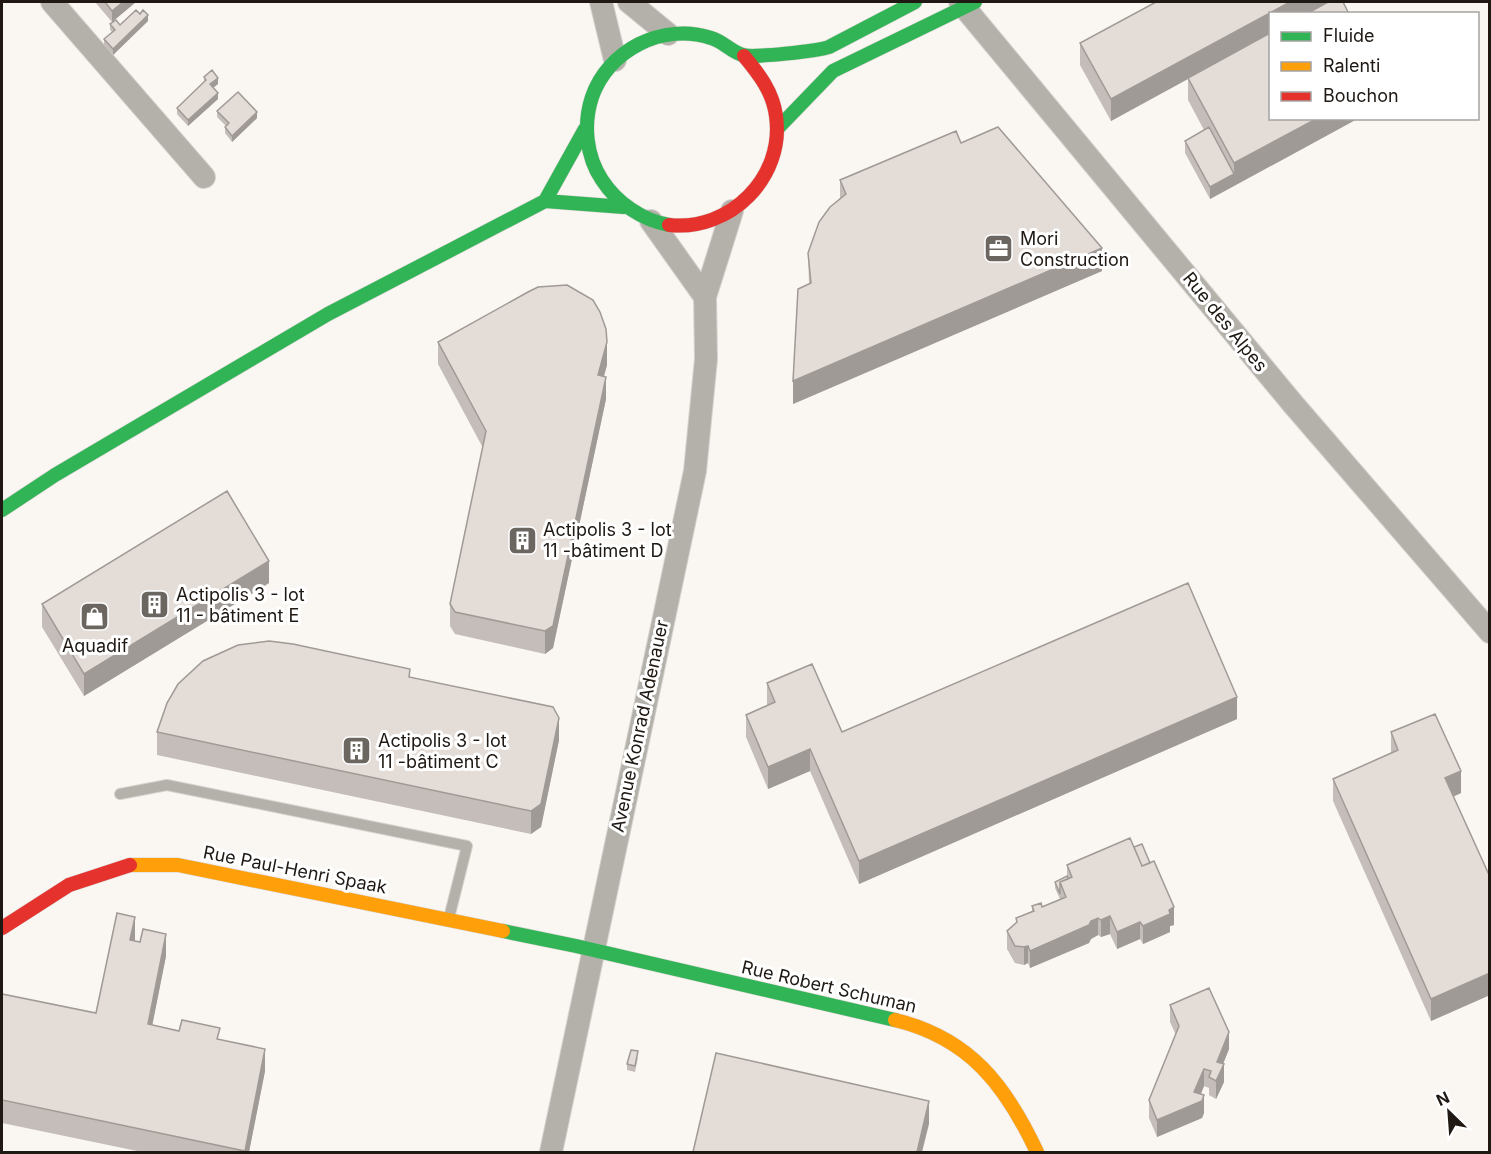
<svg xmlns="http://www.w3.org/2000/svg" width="1491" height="1154" viewBox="0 0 1491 1154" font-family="Inter,sans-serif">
<rect width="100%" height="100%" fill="#faf6f2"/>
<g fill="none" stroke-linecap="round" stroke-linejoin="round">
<defs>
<path id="lane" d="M120,794L167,785L467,846L449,918"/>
<path id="street" d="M52,2L204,177
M601,2L615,60
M629,2L668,34
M960,2L1293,404L1490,632
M651,221L705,297
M551,1152L695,471L706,359L705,297L732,211"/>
<path id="fast" d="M778,128L833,71L975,2
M545,201L585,129
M669,225C642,220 617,203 602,180C586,156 583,124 592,97C608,50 663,22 711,38C723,41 731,52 743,55C753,58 818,51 829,47L915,2
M2,510L55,475L328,314L545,201L624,207
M503,931L576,946L895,1020"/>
<path id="slow" d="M130,865H178L503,931
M895,1020C970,1038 1006,1086 1037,1152"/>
<path id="jam" d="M669,225C730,232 785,177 776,116C773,92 759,74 744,56
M2,928L69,885L130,865"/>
</defs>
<use href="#lane" stroke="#d6d2cf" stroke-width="12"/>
<use href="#street" stroke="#d6d2cf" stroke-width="24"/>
<use href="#fast" stroke="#d6d2cf" stroke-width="15"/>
<use href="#slow" stroke="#d6d2cf" stroke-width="15"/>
<use href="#jam" stroke="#d6d2cf" stroke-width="15"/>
<use href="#lane" stroke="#b3b1aa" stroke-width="10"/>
<use href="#street" stroke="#b3b1aa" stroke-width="22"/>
<use href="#fast" stroke="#30b455" stroke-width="14"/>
<use href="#slow" stroke="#ff9f0a" stroke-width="14"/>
<use href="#jam" stroke="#e5322d" stroke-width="14"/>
</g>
<path fill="#c4bdb9" d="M95,2H136L112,22Z
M1343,2L1270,118H1359L1210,199L1185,153V141L1204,130L1188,100V79L1111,121L1080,65V43Z
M148,21L113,55L104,45V39L112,32L110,30V24L120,25Z
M204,77L218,84L213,88L218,99L188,126L177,114V108L204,83Z
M217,111L257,118L232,142L225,133V127L226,126L217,117Z
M961,143L1102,271L793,404L809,284L808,253L840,198V180Z
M438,342L607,365L604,376L606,399L553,648L545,654L455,634L450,626V604L483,448L438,364Z
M269,583L84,696L42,627V604Z
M410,677L559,740L541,827L531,834L157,755V732Z
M767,683L842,732L1237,719L859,884L810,771L768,789L746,737V715L767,706Z
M1391,732L1461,793L1453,797L1490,877V995L1431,1021L1333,801V779L1391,753Z
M1134,847L1174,925L1170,926V932L1143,944L1140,939L1117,949L1110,934L1101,937L1098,935L1091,939L1089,943L1030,968L1028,963L1024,965L1015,963L1007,949V931L1016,924V918L1032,911V906L1042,907L1060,899L1055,888V882L1067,876V865Z
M135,939L134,941L166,956L152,1025L220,1039L265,1071L249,1152H142L2,1123V994L96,1013Z
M1170,1005L1229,1049L1223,1064L1224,1082L1216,1099L1209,1095V1088L1204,1086L1201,1094L1204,1113L1202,1118L1157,1137L1149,1118V1100L1176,1035L1170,1022Z
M638,1057L635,1072L627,1070V1064Z"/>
<path fill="#a09a96" d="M123,2H136L112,22V11Z
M1290,2H1331L1309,14H1270V34L1111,121V99Z
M148,15V21L113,55V49Z
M218,78V84L210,90V84Z
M218,93V99L188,126V120Z
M257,112V118L232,142V136Z
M1318,118H1359L1210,199V187L1234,174V163Z
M1102,248V271L793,404V381Z
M607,342V365L598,398V375Z
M606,377V399L553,648L545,654V631Z
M269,561V583L84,696V674Z
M1237,697V719L859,884V861Z
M559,718V740L541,827L531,834V811Z
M810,749V771L768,789V767Z
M1461,771V793L1445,800V778Z
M1174,907V925L1170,926V932L1143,944V926Z
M1110,916V934L1101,937V920Z
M135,917V939L130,963V940Z
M1098,918V935L1091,939L1089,943L1030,968V951Z
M1140,922V939L1117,949V932Z
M166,934V956L148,1047V1024Z
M1028,946V963L1024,965V947Z
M1490,973V995L1431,1021V999Z
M1229,1032V1049L1217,1079V1062Z
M265,1049V1071L249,1152H245Z
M1224,1064V1082L1216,1099V1081Z
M1204,1069V1086L1197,1103L1204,1095V1113L1202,1118L1157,1137V1120L1194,1092Z
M929,1101V1124L922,1152H917Z"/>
<path fill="#e4dcd7" stroke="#a09a96" stroke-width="1.5" d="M105,2H123L112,11Z
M1156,2H1290L1111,99L1080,43Z
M1328,2H1343L1349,14H1306Z
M136,10L140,14L143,10L148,15L113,49L104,39L115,30L110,24L116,20L120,25Z
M1270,33V118H1318L1234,163L1188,78Z
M212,70L218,78L210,84L218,93L188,120L177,108L206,80L204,77Z
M238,92L257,112L232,136L225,127L229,123L217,111Z
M998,127L1102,248L793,381L798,289L811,283L808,253L819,222L830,207L846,194L840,180L956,131L961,143Z
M1209,127L1234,174L1210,187L1185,141Z
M567,285L593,300L600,312L606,329L607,342L598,375L606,377L553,626L545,631L455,612L450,604L486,431L438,342L528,292L538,287Z
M227,491L269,561L84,674L42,604Z
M1188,583L1237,697L859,861L810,749L768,767L746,715L775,702L767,683L812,664L842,732Z
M269,641L293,644L410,669L409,677L553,707L559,718L541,804L531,811L157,732L167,703L178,684L203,661L238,645Z
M1435,714L1461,771L1445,778L1490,877V973L1431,999L1333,779L1398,750L1391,732Z
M1130,838L1142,866L1154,861L1174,907L1169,910L1170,914L1143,926L1140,922L1117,932L1110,916L1101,920L1098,918L1091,921L1089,925L1030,951L1028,946L1024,947L1015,946L1007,931L1017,922L1016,918L1034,911L1032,906L1041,903L1042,907L1066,897L1060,882L1072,877L1067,865Z
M1142,844L1150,863L1142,866L1134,847Z
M1067,876L1068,879L1060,882V894L1055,882Z
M117,913L135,917L130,940L140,942L143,929L166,934L148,1024L179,1031L182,1020L220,1028L217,1039L265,1049L245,1151L2,1100V994L96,1013Z
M1209,988L1229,1032L1217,1062L1224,1064L1216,1081L1209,1077L1211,1071L1204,1069L1194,1092L1204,1095L1202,1101L1157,1120L1149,1100L1179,1026L1170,1005Z
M631,1050L638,1051L635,1066L627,1064Z
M716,1053L929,1101L917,1152H693Z"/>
<defs>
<symbol id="office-square" viewBox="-11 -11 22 22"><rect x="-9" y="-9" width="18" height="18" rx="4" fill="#6c6661" stroke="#fff"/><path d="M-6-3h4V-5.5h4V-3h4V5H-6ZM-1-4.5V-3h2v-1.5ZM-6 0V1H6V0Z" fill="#fff"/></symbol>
<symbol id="building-square" viewBox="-11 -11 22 22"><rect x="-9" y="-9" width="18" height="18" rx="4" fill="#6c6661" stroke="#fff"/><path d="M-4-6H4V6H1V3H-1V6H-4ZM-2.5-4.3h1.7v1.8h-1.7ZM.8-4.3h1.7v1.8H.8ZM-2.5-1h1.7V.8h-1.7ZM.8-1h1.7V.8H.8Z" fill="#fff"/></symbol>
<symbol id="shop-square" viewBox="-11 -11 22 22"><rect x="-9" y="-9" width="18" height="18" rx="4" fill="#6c6661" stroke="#fff"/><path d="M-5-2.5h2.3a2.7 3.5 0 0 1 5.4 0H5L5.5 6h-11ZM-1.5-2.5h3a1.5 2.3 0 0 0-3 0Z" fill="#fff"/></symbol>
</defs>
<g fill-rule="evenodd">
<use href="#office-square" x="982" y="232" width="33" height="33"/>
<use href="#building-square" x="506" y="524" width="33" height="33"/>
<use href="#building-square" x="138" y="588" width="33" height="33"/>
<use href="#shop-square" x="78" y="600" width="33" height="33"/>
<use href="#building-square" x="340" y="734" width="33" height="33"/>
</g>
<g text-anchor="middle" stroke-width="6" stroke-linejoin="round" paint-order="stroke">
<g font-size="18" fill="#1f1813" stroke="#fff" text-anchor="start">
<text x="1020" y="245">Mori<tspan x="1020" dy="21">Construction</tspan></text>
<text x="543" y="536">Actipolis 3 - lot<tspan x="543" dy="21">11 -bâtiment D</tspan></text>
<text x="176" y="601">Actipolis 3 - lot<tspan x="176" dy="21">11 - bâtiment E</tspan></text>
<text x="95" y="652" text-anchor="middle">Aquadif</text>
<text x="378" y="747">Actipolis 3 - lot<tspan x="378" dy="21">11 -bâtiment C</tspan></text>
</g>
<g font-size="18" fill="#1f1813" stroke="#fff">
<text transform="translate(1225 322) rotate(51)" y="6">Rue des Alpes</text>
<text transform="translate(640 726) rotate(-78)" y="6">Avenue Konrad Adenauer</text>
<text transform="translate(295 870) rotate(11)" y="6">Rue Paul-Henri Spaak</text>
<text transform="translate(829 987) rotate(13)" y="6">Rue Robert Schuman</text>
</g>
</g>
<rect width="1491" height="1154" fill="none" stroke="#1f1813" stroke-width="6"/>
<rect x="1269" y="12" width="210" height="108" fill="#ffffff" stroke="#a5a3a1" stroke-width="1.5"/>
<rect x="1281" y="32" width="30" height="9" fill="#30b455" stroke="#a5a3a1" stroke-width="1.5"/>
<text x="1323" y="42" font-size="18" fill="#1f1813">Fluide</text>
<rect x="1281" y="62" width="30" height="9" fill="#ff9f0a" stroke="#a5a3a1" stroke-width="1.5"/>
<text x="1323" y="72" font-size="18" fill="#1f1813">Ralenti</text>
<rect x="1281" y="92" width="30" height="9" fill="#e5322d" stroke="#a5a3a1" stroke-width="1.5"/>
<text x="1323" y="102" font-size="18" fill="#1f1813">Bouchon</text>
<g transform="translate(1449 1112) rotate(335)" stroke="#ffffff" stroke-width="4.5" paint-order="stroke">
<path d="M0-4.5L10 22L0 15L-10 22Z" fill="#1f1813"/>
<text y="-9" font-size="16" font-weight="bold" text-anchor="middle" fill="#1f1813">N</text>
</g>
</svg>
